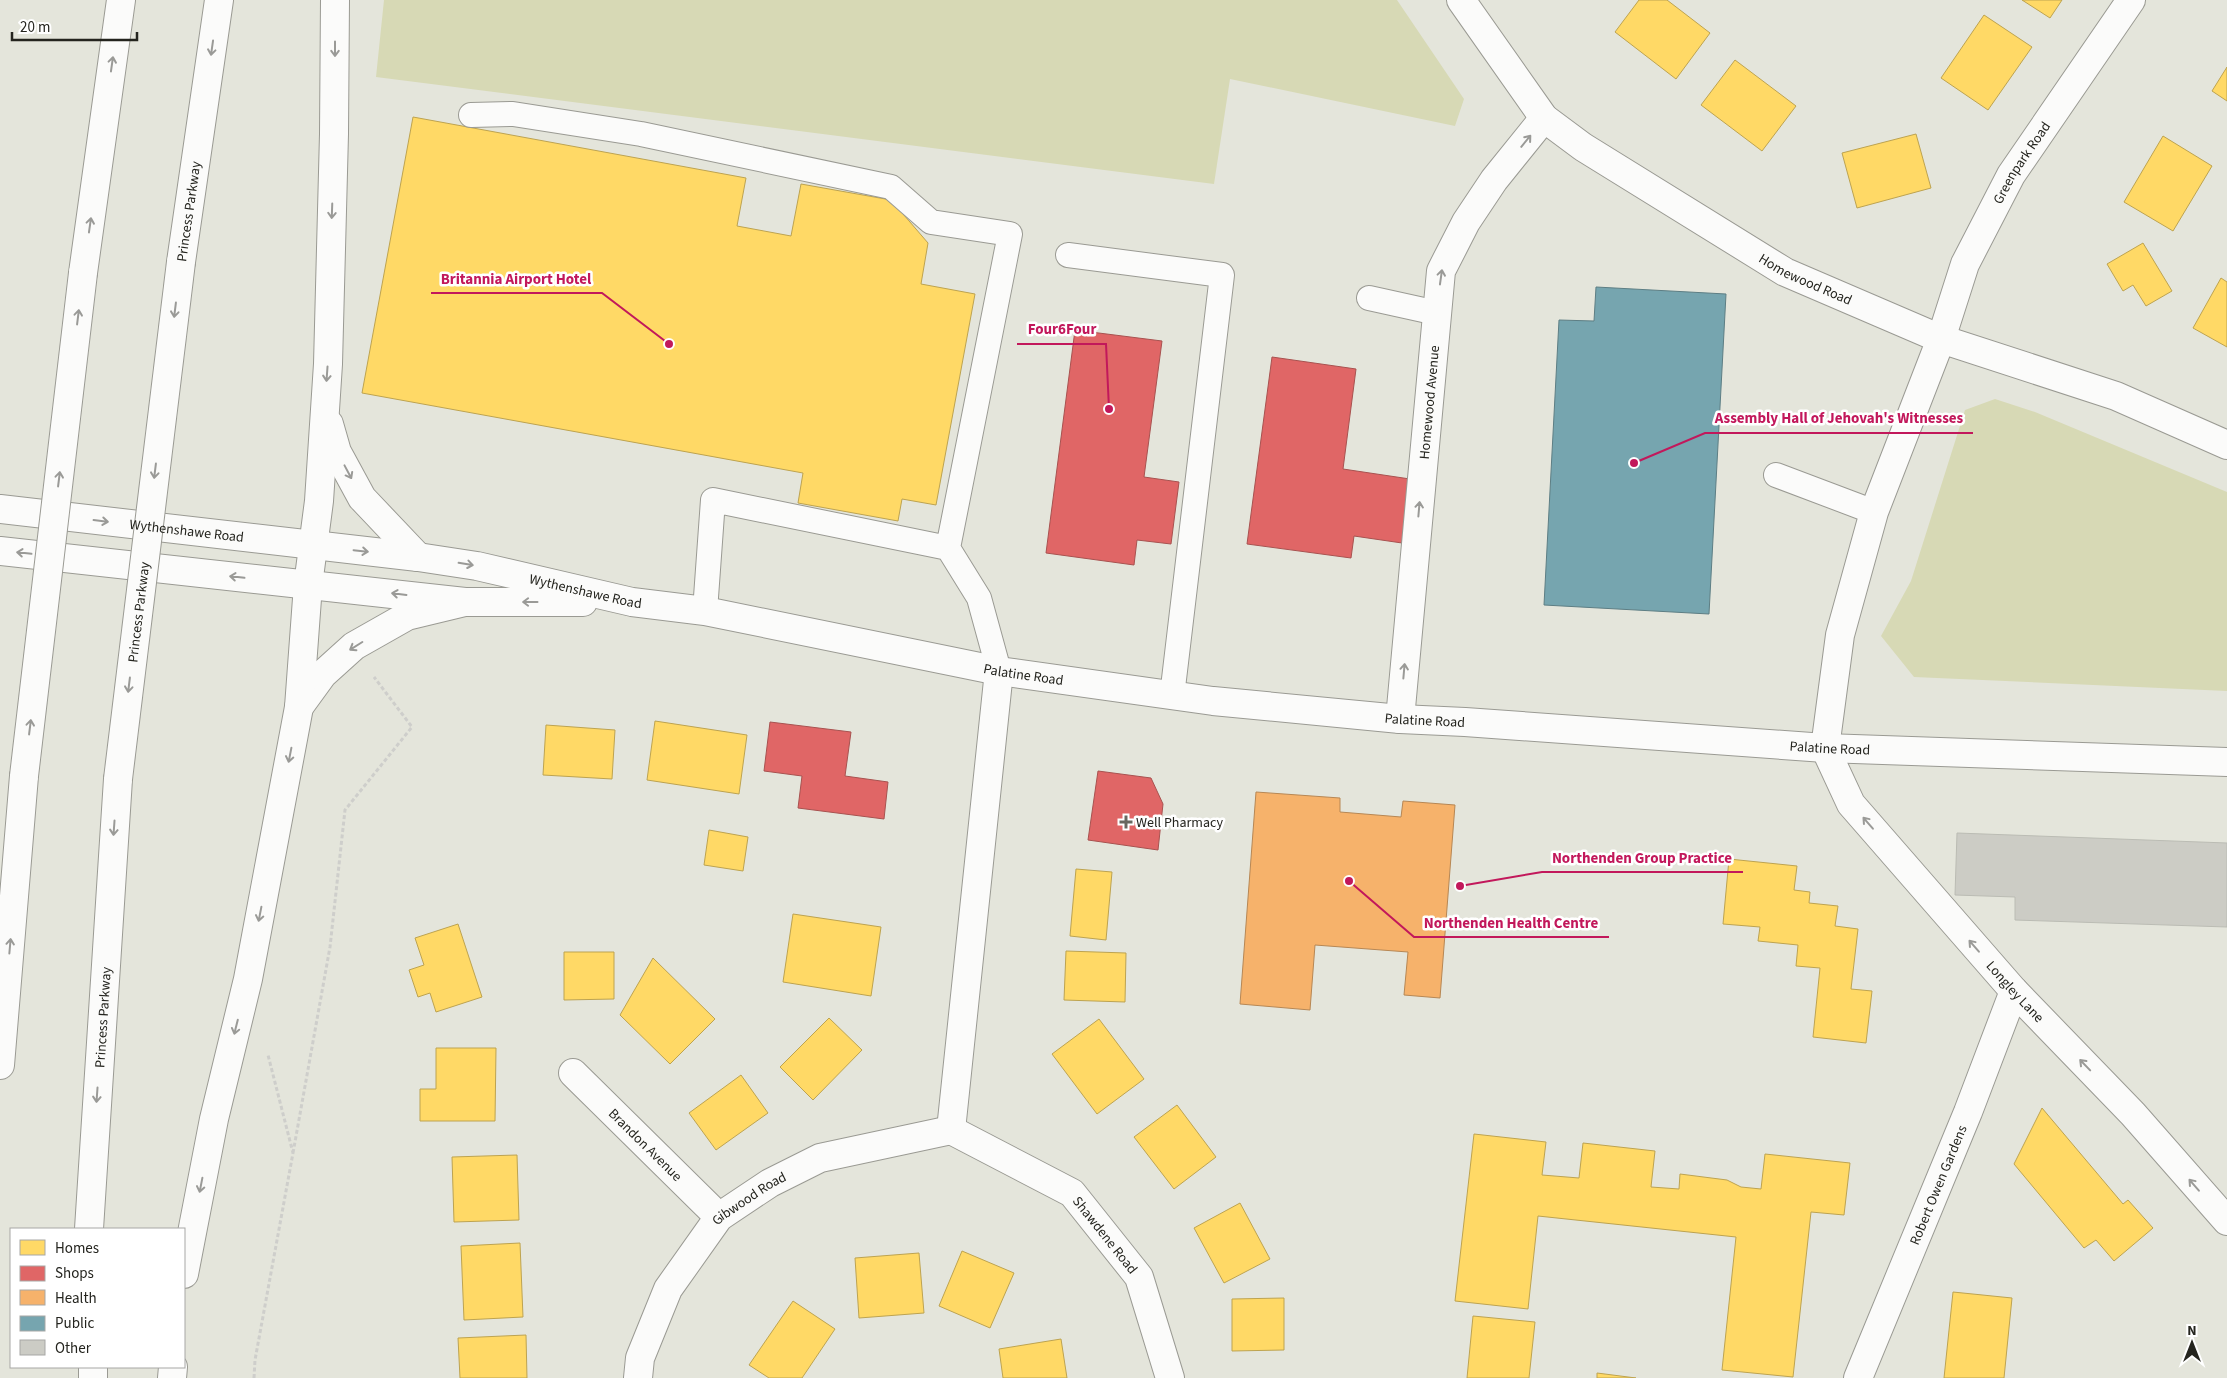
<svg xmlns="http://www.w3.org/2000/svg" width="2227" height="1378" viewBox="0 0 2227 1378" font-family="'Source Sans 3',sans-serif">
<rect width="100%" height="100%" fill="#e4e5db"/>
<path fill="#d7d9b5" d="M384,0H1397L1464,99L1455,126L1230,79L1214,184L376,77Z
M1995,399L2035,412L2227,492V691L1914,677L1881,636L1911,581L1965,410Z"/>
<path fill="#ffd966" stroke="#bda350" d="M1639,0H1667L1710,33L1676,79L1615,32Z
M2022,0H2062L2050,18Z
M1984,15L2032,47L1988,110L1941,78Z
M1735,60L1796,106L1762,151L1701,105Z
M2227,67V101L2212,91Z
M413,117L746,178L737,226L791,236L801,184L891,200L928,243L921,284L975,294L936,505L902,499L898,521L798,503L803,473L362,393Z
M1916,134L1931,188L1857,208L1842,153Z
M2163,136L2212,166L2173,231L2124,202Z
M2143,243L2172,291L2146,306L2133,285L2123,291L2107,264Z
M2221,278L2227,282V347L2193,328Z
M655,721L747,735L739,794L647,780Z
M546,725L615,730L612,779L543,775Z
M709,830L748,837L743,871L704,865Z
M1729,859L1797,866L1794,890L1810,892L1809,903L1838,906L1835,926L1858,929L1851,989L1872,991L1866,1043L1813,1037L1820,968L1796,966L1798,945L1758,941L1760,927L1723,924Z
M1076,869L1112,872L1106,940L1070,936Z
M793,914L881,927L871,996L783,982Z
M458,924L482,997L436,1012L430,993L418,997L409,970L424,965L415,938Z
M1066,951L1126,953L1125,1002L1064,1000Z
M564,952H614V999L564,1000Z
M653,958L715,1019L670,1064L620,1015Z
M829,1018L862,1050L813,1100L780,1067Z
M1099,1019L1144,1079L1097,1114L1052,1054Z
M436,1048H496L495,1121H420V1089H436Z
M741,1075L768,1113L716,1150L689,1113Z
M1177,1105L1216,1157L1174,1189L1134,1137Z
M2042,1108L2123,1204L2128,1200L2153,1228L2114,1261L2096,1240L2084,1248L2014,1164Z
M1474,1134L1546,1142L1542,1175L1579,1178L1583,1143L1655,1151L1651,1187L1679,1189L1680,1174L1727,1180L1741,1187L1761,1189L1765,1154L1850,1163L1844,1215L1811,1212L1793,1377L1722,1370L1736,1237L1538,1216L1528,1309L1455,1301Z
M517,1155L519,1220L454,1222L452,1157Z
M1240,1203L1270,1259L1224,1283L1194,1228Z
M520,1243L523,1317L464,1320L461,1246Z
M962,1251L1014,1273L990,1328L939,1306Z
M919,1253L924,1313L859,1318L855,1258Z
M1953,1292L2012,1298L2004,1378H1944Z
M1284,1298V1350L1232,1351V1299Z
M793,1301L835,1329L802,1378H769L749,1365Z
M1473,1316L1535,1322L1529,1378H1467Z
M526,1335L527,1378H460L458,1338Z
M1061,1339L1067,1378H1003L999,1349Z
M1597,1373L1636,1378H1597Z"/>
<path fill="#e06666" stroke="#a85250" d="M1075,330L1162,341L1144,477L1179,482L1171,544L1137,540L1134,565L1046,553Z
M1272,357L1356,369L1343,469L1410,479L1402,543L1354,536L1351,558L1247,544Z
M770,722L851,732L845,776L888,782L884,819L798,808L802,776L764,771Z
M1098,771L1151,778L1163,804L1158,850L1088,840Z"/>
<path fill="#f6b26b" stroke="#b78754" d="M1256,792L1340,798V812L1401,817L1403,801L1455,805L1440,998L1404,995L1408,952L1315,945L1310,1010L1240,1004Z"/>
<path fill="#76a5af" stroke="#5d7e84" d="M1596,287L1726,294L1709,614L1544,605L1559,320L1594,321Z"/>
<path fill="#ccccc5" stroke="#bbbcb4" d="M1957,833L2227,843V927L2015,920V897L1955,895Z"/>
<g fill="none" stroke-linecap="round" stroke-linejoin="round">
<defs>
<path id="service" d="M471,115L513,114L641,134L891,187L931,222L1010,234L948,548L713,500L705,611
M1068,255L1222,275L1172,696
M1369,298L1437,313
M1776,475L1874,512
M948,548L979,598L999,671"/>
<g id="minor">
<path id="s1" d="M1461,0L1544,118L1583,147L1785,272L1941,339L2116,396L2227,445"/>
<path id="s2" d="M1400,719L1441,271L1466,222L1494,180L1544,118"/>
<path id="s3" d="M1825,748L1840,635L1874,512L1941,339L1965,264L2011,175L2131,0"/>
<path id="s4" d="M573,1073L719,1217"/>
<path d="M951,1130L999,671"/>
<path id="s5" d="M951,1130L1072,1193L1139,1277L1170,1378"/>
<path id="s6" d="M638,1378L640,1358L668,1289L719,1217L770,1183L820,1158L951,1130"/>
<path id="s7" d="M1858,1378L1968,1112L2014,991"/>
</g>
<g id="tertiary">
<path id="s8" d="M1825,748L1851,804L2014,991L2133,1114L2227,1221"/>
</g>
<g id="secondary">
<path id="s9" d="M0,509L418,557L477,566L632,602L705,611L999,671L1213,701L1400,719L1465,722L1825,748L2227,762"/>
<path d="M0,551L465,602H583"/>
</g>
<g id="trunk">
<path id="s10" d="M181,262L219,0"/>
<path d="M83,273L121,0"/>
<path d="M329,424L337,452L362,498L418,557"/>
<path d="M299,707L323,674L354,646L407,616L465,602"/>
<path d="M0,1065L24,776"/>
<path id="s11" d="M89,1229L118,779"/>
<path d="M184,1274L214,1119L248,979L299,707L308,585L319,501L328,364L334,134L335,0"/>
<path d="M93,1367V1378"/>
<path d="M172,1378L173,1367"/>
</g>
</defs>
<use href="#service" stroke="#9a9a93" stroke-width="26"/>
<use href="#minor" stroke="#9a9a93" stroke-width="30"/>
<use href="#tertiary" stroke="#9a9a93" stroke-width="30"/>
<use href="#secondary" stroke="#9a9a93" stroke-width="30"/>
<use href="#trunk" stroke="#9a9a93" stroke-width="30"/>
<path stroke="#cececb" stroke-width="3" stroke-dasharray="4 2.5" stroke-linecap="butt" d="M293,1153L330,947L345,810L412,727L374,677
M254,1378L255,1360L293,1153L268,1055"/>
<use href="#service" stroke="#fbfbfa" stroke-width="24"/>
<use href="#minor" stroke="#fbfbfa" stroke-width="28"/>
<use href="#tertiary" stroke="#fbfbfa" stroke-width="28"/>
<use href="#secondary" stroke="#fbfbfa" stroke-width="28"/>
<use href="#trunk" stroke="#fbfbfa" stroke-width="28"/>
<defs>
<g id="trunk-bridge">
<path d="M24,776L83,273"/>
<path id="s12" d="M118,779L181,262"/>
</g>
</defs>
<use href="#trunk-bridge" stroke="#9a9a93" stroke-width="30" stroke-linecap="butt"/>
<use href="#trunk-bridge" stroke="#fbfbfa" stroke-width="28"/>
</g>
<defs><path id="oneway-shaft" d="M-6 0H5M1.5-3L5.5 0L1.5 3" fill="none" stroke-width="1.6" stroke-linecap="round" stroke-linejoin="round" transform="scale(1.25)"/></defs>
<g stroke="#9a9a97">
<use href="#oneway-shaft" transform="translate(212 48) rotate(98)"/>
<use href="#oneway-shaft" transform="translate(335 49) rotate(90)"/>
<use href="#oneway-shaft" transform="translate(112 64) rotate(-82)"/>
<use href="#oneway-shaft" transform="translate(1526 141) rotate(-51)"/>
<use href="#oneway-shaft" transform="translate(332 211) rotate(92)"/>
<use href="#oneway-shaft" transform="translate(90 225) rotate(-82)"/>
<use href="#oneway-shaft" transform="translate(1441 277) rotate(-82)"/>
<use href="#oneway-shaft" transform="translate(175 310) rotate(97)"/>
<use href="#oneway-shaft" transform="translate(78 317) rotate(-83)"/>
<use href="#oneway-shaft" transform="translate(327 374) rotate(94)"/>
<use href="#oneway-shaft" transform="translate(155 471) rotate(97)"/>
<use href="#oneway-shaft" transform="translate(348 472) rotate(62)"/>
<use href="#oneway-shaft" transform="translate(59 479) rotate(-83)"/>
<use href="#oneway-shaft" transform="translate(1419 509) rotate(-85)"/>
<use href="#oneway-shaft" transform="translate(101 521) rotate(7)"/>
<use href="#oneway-shaft" transform="translate(361 551) rotate(6)"/>
<use href="#oneway-shaft" transform="translate(24 553) rotate(-174)"/>
<use href="#oneway-shaft" transform="translate(466 564) rotate(9)"/>
<use href="#oneway-shaft" transform="translate(237 577) rotate(-174)"/>
<use href="#oneway-shaft" transform="translate(399 594) rotate(-173)"/>
<use href="#oneway-shaft" transform="translate(530 602) rotate(-180)"/>
<use href="#oneway-shaft" transform="translate(356 646) rotate(148)"/>
<use href="#oneway-shaft" transform="translate(1404 671) rotate(-85)"/>
<use href="#oneway-shaft" transform="translate(129 685) rotate(97)"/>
<use href="#oneway-shaft" transform="translate(30 727) rotate(-83)"/>
<use href="#oneway-shaft" transform="translate(290 755) rotate(101)"/>
<use href="#oneway-shaft" transform="translate(1868 823) rotate(-131)"/>
<use href="#oneway-shaft" transform="translate(114 828) rotate(94)"/>
<use href="#oneway-shaft" transform="translate(260 914) rotate(101)"/>
<use href="#oneway-shaft" transform="translate(10 946) rotate(-85)"/>
<use href="#oneway-shaft" transform="translate(1974 946) rotate(-131)"/>
<use href="#oneway-shaft" transform="translate(236 1027) rotate(104)"/>
<use href="#oneway-shaft" transform="translate(2085 1065) rotate(-134)"/>
<use href="#oneway-shaft" transform="translate(97 1095) rotate(94)"/>
<use href="#oneway-shaft" transform="translate(201 1185) rotate(101)"/>
<use href="#oneway-shaft" transform="translate(2194 1185) rotate(-131)"/>
</g>
<path fill="#676860" stroke="#fff" stroke-width="2" d="M1123.5 814.5h5v5h5v5h-5v5h-5v-5h-5v-5h5z"/>
<g text-anchor="middle" stroke-width="5" stroke-linejoin="round" paint-order="stroke">
<g font-size="14" fill="#24241e" stroke="#fff">
<text dy="5" stroke="none"><textPath href="#s3" startOffset="622">Greenpark Road</textPath></text>
<text dy="5" stroke="none"><textPath href="#s10" startOffset="51">Princess Parkway</textPath></text>
<text dy="5" stroke="none"><textPath href="#s1" startOffset="452">Homewood Road</textPath></text>
<text dy="5" stroke="none"><textPath href="#s2" startOffset="318">Homewood Avenue</textPath></text>
<text dy="5" stroke="none"><textPath href="#s9" startOffset="188">Wythenshawe Road</textPath></text>
<text dy="5" stroke="none"><textPath href="#s9" startOffset="592">Wythenshawe Road</textPath></text>
<text dy="5" stroke="none"><textPath href="#s12" startOffset="168">Princess Parkway</textPath></text>
<text dy="5" stroke="none"><textPath href="#s9" startOffset="1038">Palatine Road</textPath></text>
<text dy="5" stroke="none"><textPath href="#s9" startOffset="1442">Palatine Road</textPath></text>
<text dy="5" stroke="none"><textPath href="#s9" startOffset="1848">Palatine Road</textPath></text>
<text dy="5" stroke="none"><textPath href="#s8" startOffset="311">Longley Lane</textPath></text>
<text dy="5" stroke="none"><textPath href="#s11" startOffset="212">Princess Parkway</textPath></text>
<text dy="5" stroke="none"><textPath href="#s4" startOffset="102">Brandon Avenue</textPath></text>
<text dy="5" stroke="none"><textPath href="#s7" startOffset="209">Robert Owen Gardens</textPath></text>
<text dy="5" stroke="none"><textPath href="#s6" startOffset="218">Gibwood Road</textPath></text>
<text dy="5" stroke="none"><textPath href="#s5" startOffset="190">Shawdene Road</textPath></text>
</g>
<g font-size="14" fill="#24241e" stroke="#fff" text-anchor="start">
<text x="1136" y="827">Well Pharmacy</text>
</g>
</g>
<path fill="none" stroke="#c2185b" stroke-width="2" d="M669 344L602 293H431M1109 409L1106 344H1017M1634 463L1705 433H1973M1460 886L1542 872H1743M1349 881L1414 937H1609"/>
<g fill="#c2185b" stroke="#fff" stroke-width="2">
<circle cx="669" cy="344" r="5"/>
<circle cx="1109" cy="409" r="5"/>
<circle cx="1634" cy="463" r="5"/>
<circle cx="1460" cy="886" r="5"/>
<circle cx="1349" cy="881" r="5"/>
</g>
<g font-size="15" text-anchor="middle" font-weight="bold" fill="#c2185b" stroke="#fff" stroke-width="5" stroke-linejoin="round" paint-order="stroke">
<text x="516" y="284">Britannia Airport Hotel</text>
<text x="1062" y="334">Four6Four</text>
<text x="1839" y="423">Assembly Hall of Jehovah's Witnesses</text>
<text x="1642" y="863">Northenden Group Practice</text>
<text x="1511" y="928">Northenden Health Centre</text>
</g>
<rect x="10" y="1228" width="175" height="140" fill="#ffffff" stroke="#a7a7a5"/>
<rect x="20" y="1240" width="25" height="15" fill="#ffd966" stroke="#a7a7a5"/>
<text x="55" y="1253" font-size="15" fill="#24241e">Homes</text>
<rect x="20" y="1266" width="25" height="15" fill="#e06666" stroke="#a7a7a5"/>
<text x="55" y="1278" font-size="15" fill="#24241e">Shops</text>
<rect x="20" y="1290" width="25" height="15" fill="#f6b26b" stroke="#a7a7a5"/>
<text x="55" y="1303" font-size="15" fill="#24241e">Health</text>
<rect x="20" y="1316" width="25" height="15" fill="#76a5af" stroke="#a7a7a5"/>
<text x="55" y="1328" font-size="15" fill="#24241e">Public</text>
<rect x="20" y="1340" width="25" height="15" fill="#ccccc5" stroke="#a7a7a5"/>
<text x="55" y="1353" font-size="15" fill="#24241e">Other</text>
<g transform="translate(2192 1343)" stroke="#ffffff" stroke-width="4" paint-order="stroke">
<path d="M0-4L9 19L0 12L-9 19Z" fill="#24241e"/>
<text y="-8" font-size="14" font-weight="bold" text-anchor="middle" fill="#24241e">N</text>
</g>
<path d="M12 32v8h125v-8" fill="none" stroke="#24241e" stroke-width="2.5"/>
<text x="20" y="32" font-size="15" fill="#24241e" stroke="#ffffff" stroke-width="4" paint-order="stroke">20 m</text>
</svg>
